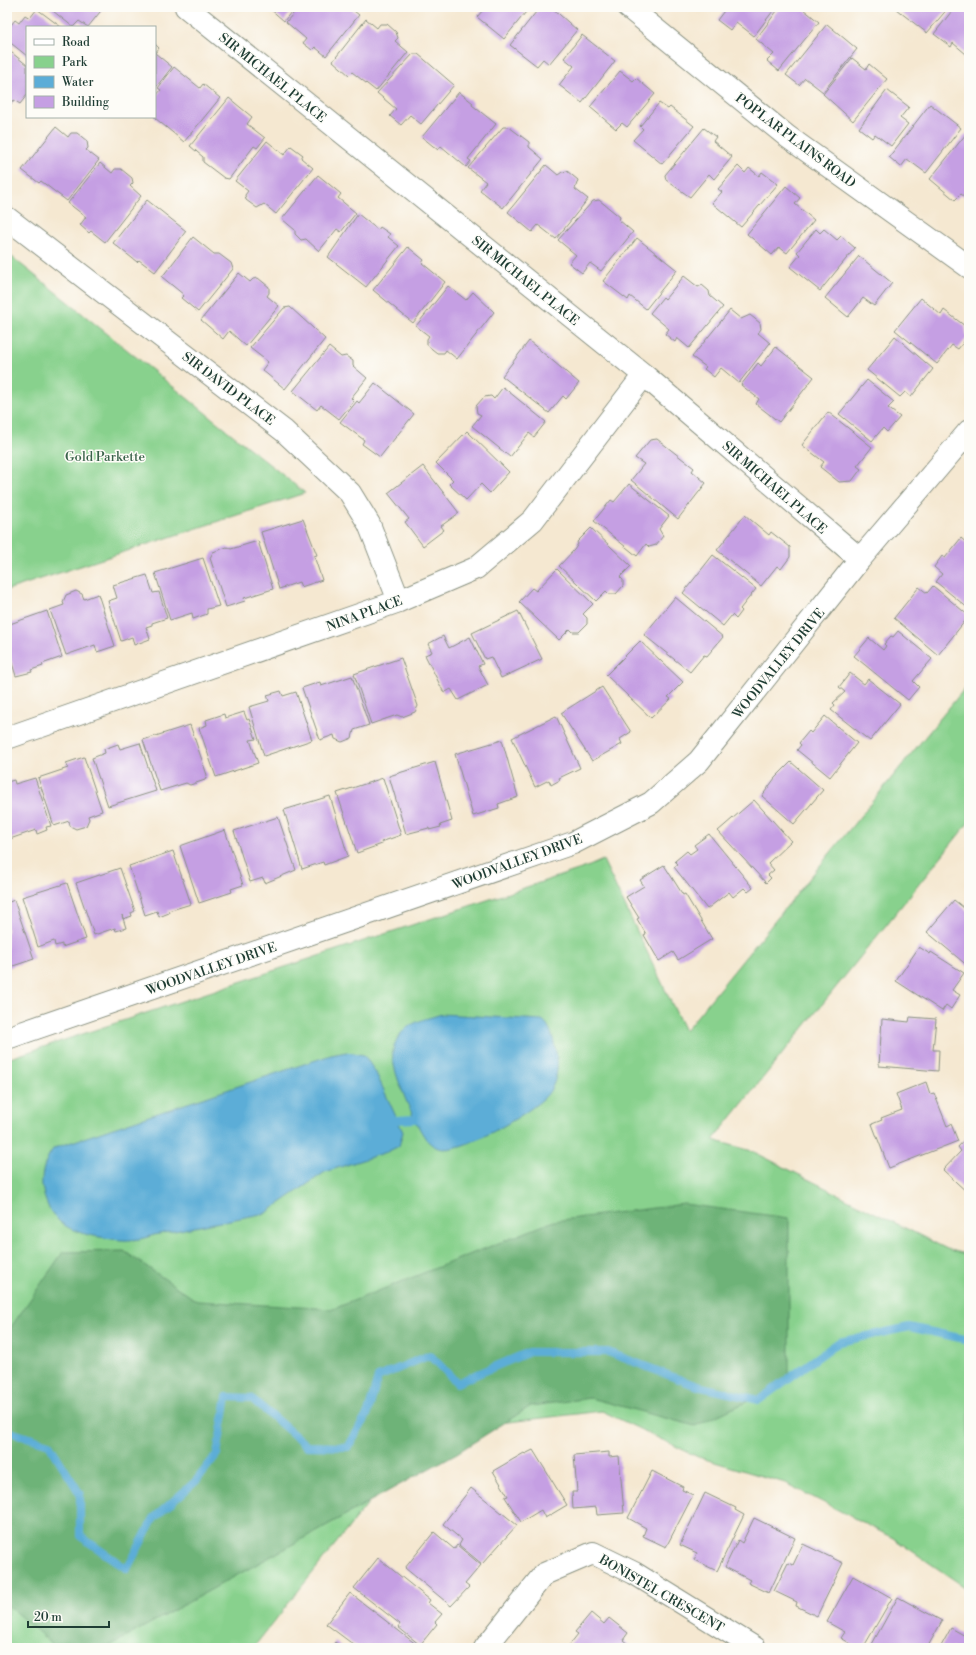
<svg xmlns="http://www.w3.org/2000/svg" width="976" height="1655" viewBox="0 0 976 1655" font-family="'Libre Bodoni',serif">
<rect width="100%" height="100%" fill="#fdfcf7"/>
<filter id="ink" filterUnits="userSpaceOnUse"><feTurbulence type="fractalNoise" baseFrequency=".025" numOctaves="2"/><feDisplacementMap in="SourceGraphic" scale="8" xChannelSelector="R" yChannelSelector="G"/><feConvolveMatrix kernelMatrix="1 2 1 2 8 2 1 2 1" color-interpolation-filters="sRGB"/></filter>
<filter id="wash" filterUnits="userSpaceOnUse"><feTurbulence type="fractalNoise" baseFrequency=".012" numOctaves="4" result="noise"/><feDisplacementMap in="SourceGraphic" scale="16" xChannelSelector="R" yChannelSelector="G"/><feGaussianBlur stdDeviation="0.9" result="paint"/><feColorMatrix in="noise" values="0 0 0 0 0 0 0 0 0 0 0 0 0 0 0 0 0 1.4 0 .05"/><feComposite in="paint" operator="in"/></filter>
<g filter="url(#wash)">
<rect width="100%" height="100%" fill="#f5e8d1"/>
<path fill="#88d18d" stroke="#548760" d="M7,253L305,493L7,590Z
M969,683V822L713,1140L752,1151L947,1249L969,1255V1590L893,1538L785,1483L698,1457L602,1411L483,1425L392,1473L253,1648H7V1059L587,867L603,860L685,1031Z"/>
<path fill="#6eb378" stroke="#467856" d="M684,1204L789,1218V1382L695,1426L590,1398L531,1406L457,1453L106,1648H57L7,1605V1333L63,1252L124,1251L197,1301L333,1309L554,1221Z"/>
<path fill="#5cadd7" stroke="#3e7586" d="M442,1014L542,1020C552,1025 556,1050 557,1061C558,1073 555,1085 547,1095C532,1112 459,1156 438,1148C433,1146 429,1143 426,1139C415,1124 394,1076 393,1058C392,1051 394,1044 398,1038C407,1022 426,1019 442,1014Z
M346,1052L364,1055L376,1073L403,1132L399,1146L387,1152L325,1172L266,1213L154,1235C135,1242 120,1241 100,1237C67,1232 47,1220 42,1185C41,1173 46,1157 54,1148L331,1055Z"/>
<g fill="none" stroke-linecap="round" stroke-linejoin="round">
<path stroke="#5cadd7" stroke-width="8" d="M397,1120L415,1119
M7,1431L49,1444L80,1494V1536L127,1569L154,1518L196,1481L217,1454L227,1397L251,1398L307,1446L348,1447L368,1413L378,1377L430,1355L457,1383L529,1352H608L697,1386L759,1400L839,1342L909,1327L969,1340"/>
</g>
<g id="blocks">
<path fill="#c59fe3" d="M48,7H104L88,27L79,21L73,27Z
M268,7H295L284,21Z
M299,7H349L359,15L326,56L315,47L312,50L303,43L306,39L286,22Z
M478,7H530L504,39L477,17L483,10Z
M540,7H551L577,30L549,64L543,59L537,66L510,45Z
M727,7H776L754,36L736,22L730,30L717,20Z
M780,7H805L803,9L819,22L779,71L767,61L774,54L756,39Z
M898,7H949L927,33L896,9Z
M955,7H969V50L966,54L953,43L951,47L934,34Z
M37,9L61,27H27V56L7,40V30L15,20L19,23L25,15L30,18Z
M366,19L377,28L380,24H387L396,32L398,38L395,41L408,52L376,91L352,72L349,75L333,61Z
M827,24L857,49L823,92L805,78L799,85L786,75Z
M582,35L615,61L582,103L559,85L574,66L564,58Z
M155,44L159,48L155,53L172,67L157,86L155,85Z
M7,49L27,65V95L20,104L14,100L10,105L7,103Z
M413,54H418L454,85L421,124L410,115L401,125L390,116L396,109L377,93Z
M852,58L866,69L869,64L887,79L853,121L823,94Z
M174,67L200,88L203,84L220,98L184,142L155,118V97L161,90L158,88Z
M620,71L633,81L636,78L655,94L627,127L622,123L616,129L590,107Z
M887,90L909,107L900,118L908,124L891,146L875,134L872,138L859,128Z
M459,92L473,103L472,105L496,124L468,159L471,161L466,167L441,146L438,150L422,137Z
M229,98L252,117L247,124L265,138L257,148L254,146L229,179L224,178L203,162V157L190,146Z
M659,103L668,109L670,107L694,126L662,164L633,140L643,129L640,126Z
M930,104L961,128L926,173L907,159L901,167L889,157Z
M56,127L68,137L71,133H77L87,141L88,148L86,150L99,160L67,201L41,181L39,183L22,170Z
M503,127H509L529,142V147L543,159L503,208L480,190L486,182L468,168Z
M704,128L716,137L713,141L732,157L714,179L709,174L690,197L666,180L665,175Z
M966,134L969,136V193L965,197L961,194L955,200L930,179Z
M267,141L284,155L291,146L303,155L301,158L313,168L276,214L264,204L257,208L246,200L245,195L248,191L235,181Z
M100,163L112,173L115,169H121L132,178L133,183L130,186L141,196L105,242L91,231L89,233L80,225L86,217L68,203Z
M546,165L558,175L562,172L567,171L578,180L575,189L588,199L556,239L538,225L532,232L508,212Z
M738,166L745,173L749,168L759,176L762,172L778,184L741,227L712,203L722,192L718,189Z
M318,175L341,194L338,198L356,213L341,232L337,229L319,251L306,239L301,240L295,234V230L282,219Z
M786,186L800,198L795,204L814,220L787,253L779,247L772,255L747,234Z
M147,200L186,231L155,272L139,260L137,262L113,243Z
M599,200L620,217L619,220L633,232L601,271L590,263L582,273L569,263L576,255L558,240L593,201Z
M358,214L378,230L380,227L390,234L388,237L399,246L366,287L328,257Z
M816,229L820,233L824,229L837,240L841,236L855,248L820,291L790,267L800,255L797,252Z
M193,237L214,254H219L231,263L233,269L198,312L181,298L184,295L162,277Z
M637,238L677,270L646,309L630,296L628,300L603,281Z
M408,247L424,260L422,263L445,282L413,323L373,290Z
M859,256L892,283L874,306L863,298L848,317L825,298Z
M239,273L250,282L253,279L258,278L269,287V293L267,296L279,306L246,346L229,331L223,339L201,320Z
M684,276L698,287L702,285L709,291L710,296L723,307L689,348L677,338L675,342L665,334L669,329L650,313L663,297L665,299Z
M448,286L466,300L473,292L494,312L457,359L446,350L444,353H437L427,345V339L429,336L416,326Z
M921,298L941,315L944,310L965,326L967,338L958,349L952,345L937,364L895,330Z
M290,307L325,339L285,389L262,370L268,362L250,348L284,308Z
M730,310L741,319L750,315L760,323L761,329L758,333L770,343L739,383L721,368L714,377L704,369L706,367L692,357Z
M895,336L933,369L911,397L905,392L900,397L867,370Z
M529,341L579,383L566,399L563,396L549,413L502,376Z
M329,347L341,357L346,356L353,361V366L367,378L351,398L354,401L339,419L321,405L317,410L293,391Z
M776,347L814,377L779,422L756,404L759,399L741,385L758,363L761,366Z
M867,380L894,402L888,408L900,417L887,432L883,428L872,441L839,414Z
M375,383L414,414L380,457L362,444L364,440L340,422L357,401L359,403Z
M503,387L546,422L534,437L529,433L510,457L472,426L481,415L477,413L476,406L484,397L491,396L494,399Z
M828,412L872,447L857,466L861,469L852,481L839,482L820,467L824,462L802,445Z
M467,431L509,472L490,493L481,484L466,500L449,484L453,480L436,463Z
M657,439L694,468L692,471L706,483L678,519L631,480L644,464L635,458L650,440Z
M423,466L459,513L441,526L444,530L423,546L405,522L409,519L388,493Z
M629,484L669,516L659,529L663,536L656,545L649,547L646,544L637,556L594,521L611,500L614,502Z
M745,515L769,535L771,532L790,547V557L781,569L777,566L761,586L717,550Z
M303,519L317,555L314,556L322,580L301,587L299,582L279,589L261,532Z
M591,528L631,566L620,577L623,580V586L616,594H609L606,591L596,601L559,566L574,550L578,544L577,542Z
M961,538L969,545V609L936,582L942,574L934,567L942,556L945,558Z
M258,541L273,589L244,598L245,601L226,607L210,558L213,552L227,547L231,549Z
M713,555L756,589L740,609L742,611L736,619L732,615L723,626L683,593Z
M203,558L219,606L207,609V614L193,619L192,613L170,620L155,573Z
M557,569L593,604L583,614L587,618V624L579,632H573L570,629L559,640L519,602L532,588L536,591Z
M147,575L153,593L159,592L167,618L152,623V625L146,627L150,639L134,645L132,637L121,641L108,601L117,598L113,585Z
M933,586L969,616L938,655L894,618L919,587L927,593Z
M76,591L82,594L84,599L98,594L115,646L97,652L95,645L66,655L50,610L64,605L63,602L66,595Z
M675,597L723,637L707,656L704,655L690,672L644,635Z
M47,611L62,657L42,664L43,666L31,670L32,672L16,676L7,647V625Z
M518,611L542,659L501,678L491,657L485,659L472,633Z
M898,631L932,659L913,681L919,687L908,700L854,656L869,638L883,650L886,646L884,644L891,636L893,637Z
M443,636L449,648L470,637L483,664L478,666L488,685L458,700L451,689L444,693L425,655L432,652L428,644Z
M640,641L683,682L668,697L671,699L651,718L606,675Z
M401,658L418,706L415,712L402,717L397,715L371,724L354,674Z
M850,673L864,684L868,679L900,704L870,741L831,710L835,705L833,703L845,692L839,687Z
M352,676L369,725L354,730L352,738L342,742L335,739L334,735L320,740L302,688L320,682L321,686Z
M602,687L631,732L620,739L622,744L592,761L561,713Z
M281,691L283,696L296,692L312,740L264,756L249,707L269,701L267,695Z
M244,712L247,720L249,719L256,739L250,740L258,763L216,777L199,728L207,725L206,720L224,714L225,718Z
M556,716L580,768L559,778L560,780L551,785L549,780L535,787L512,738Z
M825,716L857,743L830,777L797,750L801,745L799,743L809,731L811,733Z
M190,725L207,775L205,780L190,785L186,783L160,791L143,740Z
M502,740L518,797L498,804L499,808L473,816L455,754Z
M140,743L156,791L108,806L92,758L105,753L104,749L118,744L120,749Z
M84,757L102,811L88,816L89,819L86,826L76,829L70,826L69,821L54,826L38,778L68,768L66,763Z
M435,762L452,821L440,825L441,827L429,830V828L406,834L389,776Z
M791,762L823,790L794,824L762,796L775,778Z
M35,778L51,826L46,827L47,830L37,834L36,830L7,840V782L14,780L15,784Z
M383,778L401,835L381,842L382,844L357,853L337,793Z
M330,796L348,856L324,865L323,862L302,869L284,810Z
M754,800L791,841L768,863L774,870L768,875L771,878L766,883L718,831Z
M278,817L296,870L265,883L263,878L250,882L234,831Z
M225,830L243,885L231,889L232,892L199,903L180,846Z
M709,834L753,888L748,892L744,888L733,897L729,892L707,909L674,867L678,864L675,861L687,851L690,854L697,849L694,845Z
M173,851L191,904L168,911L169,913L159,917L157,911L145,915L129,866Z
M664,865L683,895L685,894L712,939L678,960L673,952L659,961L644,935L646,934L637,919L639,918L626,897L644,886L640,880Z
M120,868L135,911L131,913L132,916L123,919L122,915L126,928L116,931L115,928L94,935L76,883Z
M67,883L86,939L62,947V944L55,946L54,941L38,947L22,897Z
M14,900L34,959L7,968V903Z
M954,900L969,912V967L927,932Z
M919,947L930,954L931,952L964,973L952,990L960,995L951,1009L946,1005L942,1011L896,981Z
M910,1017L936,1019L933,1050H939L938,1071L879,1066L882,1019L909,1022Z
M926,1082L930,1094L934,1093L947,1126L951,1124L958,1141L889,1168L872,1124L882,1120L881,1118L902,1110L896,1094Z
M969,1135V1194L943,1170L961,1151L958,1147Z
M533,1450L567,1505L545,1518L541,1510L521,1522L505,1497L508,1496L493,1471L524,1453L525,1454Z
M609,1452V1457L619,1456L624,1513L597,1515L596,1507L573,1509L572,1492H577L574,1455Z
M652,1471L683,1487L682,1490L693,1495L666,1547L643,1536L646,1528L628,1518Z
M471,1488L517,1525L482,1564L459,1545L462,1540L443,1524Z
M705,1493L736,1508L735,1510L744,1515L717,1571L694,1560L697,1553L680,1545Z
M754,1518L795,1538L769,1593L748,1583L750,1580L725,1567L738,1540L742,1543Z
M434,1532L454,1549L457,1545L481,1565L465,1584L469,1587L451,1606L405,1568Z
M803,1544L843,1563L817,1616L796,1606L797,1602L774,1591L788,1563L793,1565Z
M378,1558L430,1600L428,1603L442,1614L435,1622L437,1624L420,1645L398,1627L400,1624L354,1588Z
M853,1576L892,1598L863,1648H858L841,1638L845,1632L827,1622Z
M350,1593L417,1645L415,1648H358L326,1624Z
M898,1597L942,1621L927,1648H875L871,1646Z
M591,1613L604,1624L609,1618L628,1633L623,1640L633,1648H567L578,1634L575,1632Z
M951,1628L969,1638V1648H940Z
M335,1642L343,1648H331Z"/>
</g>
</g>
<g filter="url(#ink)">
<use href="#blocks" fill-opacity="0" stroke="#8a9282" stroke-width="1"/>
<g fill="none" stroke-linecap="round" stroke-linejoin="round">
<defs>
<path id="minor" d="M186,7L644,375L860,559
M628,7L788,137L969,267
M7,218L284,431L350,493L369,524L399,601
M7,738L399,601L476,568L533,520L644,375
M7,1038L573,843L651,803L699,761L860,559L969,431
M485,1648L544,1574L593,1553L634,1573L755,1648"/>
</defs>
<use href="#minor" stroke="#8a9282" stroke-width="24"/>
<use href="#minor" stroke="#fff" stroke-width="22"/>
</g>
</g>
<g text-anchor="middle" stroke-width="3" stroke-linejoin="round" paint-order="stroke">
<g font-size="13" fill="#1f3d34" stroke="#fdfcf7">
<text transform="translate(273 77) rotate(39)" y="5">SIR MICHAEL PLACE</text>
<text transform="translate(796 140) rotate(37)" y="5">POPLAR PLAINS ROAD</text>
<text transform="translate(526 280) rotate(39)" y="5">SIR MICHAEL PLACE</text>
<text transform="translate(229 388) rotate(37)" y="5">SIR DAVID PLACE</text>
<text transform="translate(775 487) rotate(41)" y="5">SIR MICHAEL PLACE</text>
<text transform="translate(364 613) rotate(-20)" y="5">NINA PLACE</text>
<text transform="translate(778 663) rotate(-51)" y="5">WOODVALLEY DRIVE</text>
<text transform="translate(517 861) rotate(-20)" y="5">WOODVALLEY DRIVE</text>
<text transform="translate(211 968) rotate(-19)" y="5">WOODVALLEY DRIVE</text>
<text transform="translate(662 1593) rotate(30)" y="5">BONISTEL CRESCENT</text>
</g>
<g font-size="13" fill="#39624a" stroke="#fdfcf7">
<text x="105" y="461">Gold Parkette</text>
</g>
</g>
<rect width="976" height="1655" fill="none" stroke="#fdfcf7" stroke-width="24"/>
<rect x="26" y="26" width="130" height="92" fill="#fdfcf7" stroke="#a4b0a9"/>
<rect x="34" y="39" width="20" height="6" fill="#ffffff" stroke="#a4b0a9"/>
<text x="62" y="46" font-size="12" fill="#1f3d34">Road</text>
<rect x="34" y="56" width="20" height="12" fill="#88d18d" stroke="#a4b0a9"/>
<text x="62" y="66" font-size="12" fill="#1f3d34">Park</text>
<rect x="34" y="76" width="20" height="12" fill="#5cadd7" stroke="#a4b0a9"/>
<text x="62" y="86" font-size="12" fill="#1f3d34">Water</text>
<rect x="34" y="96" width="20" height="12" fill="#c59fe3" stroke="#a4b0a9"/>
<text x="62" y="106" font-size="12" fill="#1f3d34">Building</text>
<path d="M28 1621v6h81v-6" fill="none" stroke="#1f3d34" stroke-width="2"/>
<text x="34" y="1621" font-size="12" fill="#1f3d34" stroke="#fdfcf7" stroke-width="3" paint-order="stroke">20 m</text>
</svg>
